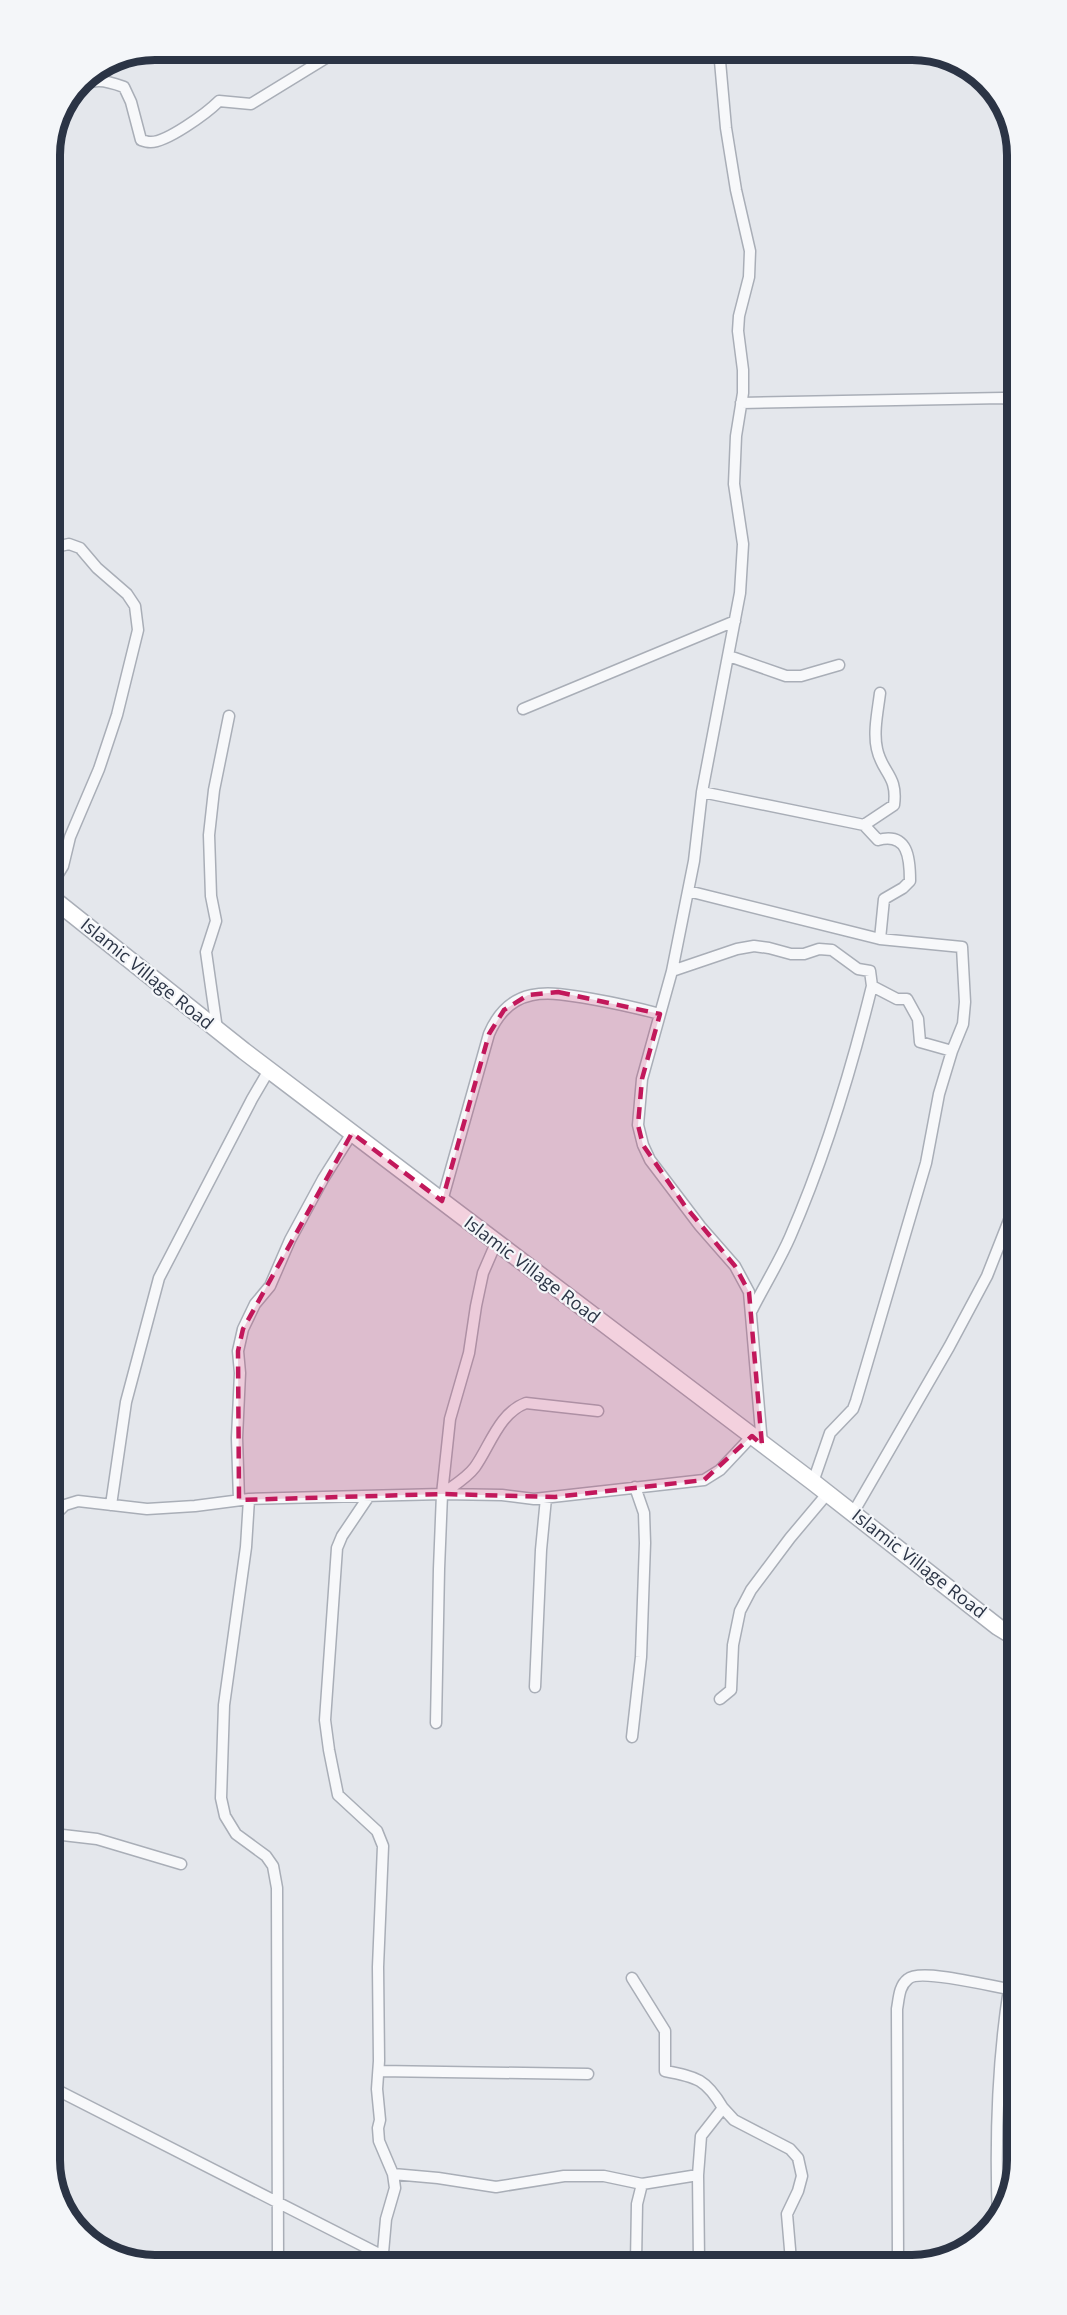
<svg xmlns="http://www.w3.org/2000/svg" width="1067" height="2315" viewBox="0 0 1067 2315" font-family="'Open Sans',sans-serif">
<rect width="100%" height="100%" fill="#e4e7ec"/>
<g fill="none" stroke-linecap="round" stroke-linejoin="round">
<defs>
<path id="street" d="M719,50L726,128L736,190L750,251L749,277L739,316L738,331L743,370V393L736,436L734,484L743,544L740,593L702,792L694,861L672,971L642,1079L638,1125L643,1145L650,1160L700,1226L735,1266L749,1292L762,1444
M75,91C92,77 104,80 124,87L131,102L141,140C144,141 147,142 150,142C166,143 207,113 219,101L251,104L339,50
M741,403L1003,398L1013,402
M51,548L69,544L80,548L97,568L127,594L135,606L138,630L117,715L99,769L70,837L63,866L52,884
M729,656L786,676H801L839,665
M523,709L735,621
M864,825L894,805C898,775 882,773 877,749C873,732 878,710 880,693
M688,891L880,939L884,899L903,888L910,881C910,858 908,832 878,840L864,825L702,792
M880,939L962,947L965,1002L963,1024L952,1051
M1012,946L1014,947
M672,971L737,949L754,946L769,948L791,954H804L819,949L832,950L858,969L870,971L872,986L897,999H907L918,1019L920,1042L952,1051L939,1094L926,1163L856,1401L853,1409L830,1433L813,1482
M217,1029L206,952L216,921L211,896L209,835L214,790L229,716
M442,1201L489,1034C510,985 547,991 592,999C615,1003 637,1008 660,1014
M752,1310C764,1286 779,1262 790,1237C825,1157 851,1071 872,986
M442,1494C453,1486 467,1478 475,1467C490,1446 499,1413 526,1403L598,1411
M369,1496L342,1536L337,1548L325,1720L329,1750L338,1795L377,1831L383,1846L378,1967L379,2061L377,2089L380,2120L378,2128L379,2141L393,2174L395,2188L386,2219L382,2264
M249,1499L246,1547L224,1705L221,1798L225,1816L236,1834L266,1856L273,1866L277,1888L278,2264
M239,1500L237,1438L240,1373L238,1351L243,1329L255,1304L270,1286L290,1240L323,1179L352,1133
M111,1505L126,1402L159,1278L252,1099L269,1070
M853,1513L949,1347L987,1276L1015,1205
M53,1532L57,1513L65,1505L78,1501L147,1509L195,1506L249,1499L442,1494L502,1495L534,1499L704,1480L720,1470L752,1436
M535,1687L541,1550L546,1498
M720,1699L731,1690L733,1645L740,1611L751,1590L790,1538L827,1494
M436,1723L439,1569L442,1494L450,1419L469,1353L476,1306L483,1273L496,1243
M632,1737L641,1657L645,1543L644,1513L635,1487
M54,1834L97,1839L181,1864
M632,1978L665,2031V2071C697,2077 706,2079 723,2108L701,2136L698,2175L642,2184
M379,2071L588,2074
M55,2089L383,2256
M723,2108L734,2120L790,2149L798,2158L802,2176L798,2191L787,2214L791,2261
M393,2174L438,2178L496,2187L564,2176H604L642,2184L637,2204L636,2262
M698,2175L699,2261
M998,2220C995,2143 997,2065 1009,1989
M898,2260L897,2009C899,1998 899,1986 908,1979C920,1968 990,1986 1009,1989L1017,1960"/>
<path id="secondary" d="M52,898L244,1051L813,1482L998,1627L1016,1638"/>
</defs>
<use href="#street" stroke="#a9aeb7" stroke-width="13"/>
<use href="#secondary" stroke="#a9aeb7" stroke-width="19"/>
<use href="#street" stroke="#f7f8fa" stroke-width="10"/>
<use href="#secondary" stroke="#fff" stroke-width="16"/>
</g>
<path fill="#c2185b" fill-opacity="0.2" stroke="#c2185b" stroke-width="4.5" stroke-dasharray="12 8" stroke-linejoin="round" d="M558,992L660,1014L642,1079L638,1125L643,1145L685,1206L735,1266L749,1292L762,1445L752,1436L704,1480L555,1497L442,1494L239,1500L238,1351L243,1329L352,1133L442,1201L489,1034L504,1010L528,995Z"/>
<g text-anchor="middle" stroke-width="4.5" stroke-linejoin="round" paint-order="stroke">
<g font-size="18" fill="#2b3445" stroke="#f4f6f9">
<text transform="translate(147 974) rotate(39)" y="6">Islamic Village Road</text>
<text transform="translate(532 1270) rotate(37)" y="6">Islamic Village Road</text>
<text transform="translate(919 1564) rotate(38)" y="6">Islamic Village Road</text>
</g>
</g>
<path d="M0 0H1067V2315H0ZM155 60H912A95 95 0 0 1 1007 155V2160A95 95 0 0 1 912 2255H155A95 95 0 0 1 60 2160V155A95 95 0 0 1 155 60Z" fill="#f4f6f9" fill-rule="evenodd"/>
<path fill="none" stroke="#2b3445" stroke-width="8" d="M155 60H912A95 95 0 0 1 1007 155V2160A95 95 0 0 1 912 2255H155A95 95 0 0 1 60 2160V155A95 95 0 0 1 155 60Z"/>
</svg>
